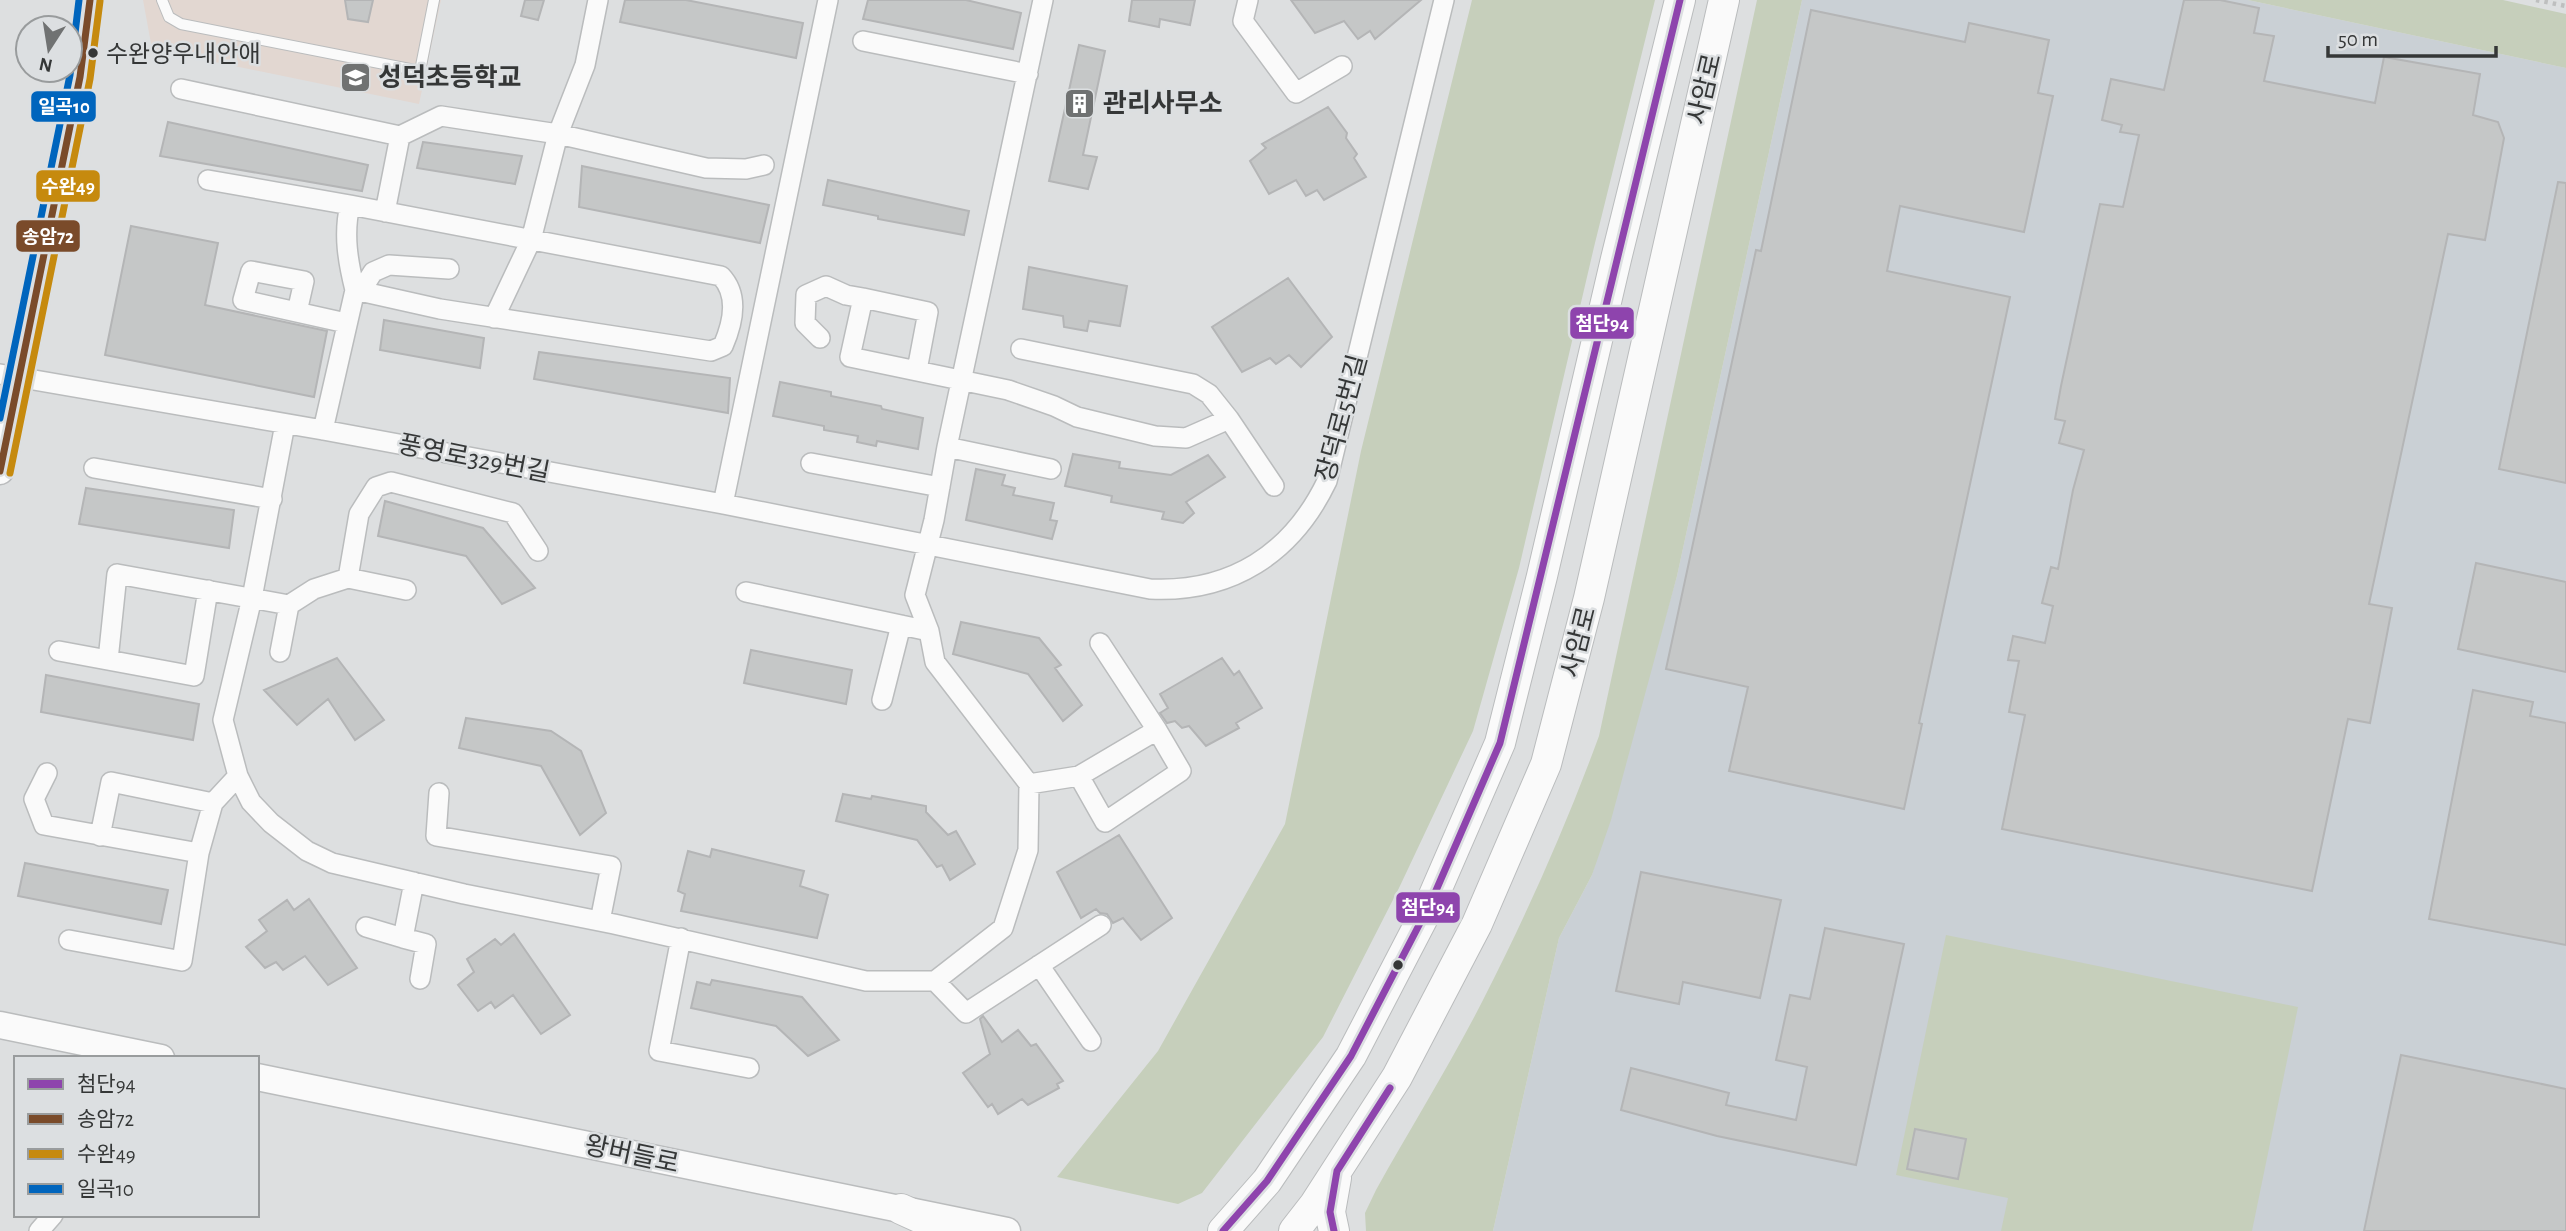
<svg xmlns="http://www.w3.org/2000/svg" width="2566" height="1231" viewBox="0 0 2566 1231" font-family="'Alegreya Sans','Noto Sans KR',sans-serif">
<rect width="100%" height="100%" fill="#dddfe0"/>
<path fill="#cad0d5" d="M1802,0H2248L2566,68V1231H1493L1559,938L1592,875L1677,576Z"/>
<path fill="#e2d7d1" d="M143,0H441L419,104L152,49Z"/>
<path fill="#c6cfbb" d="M1472,0H1655L1594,247L1519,568L1473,731L1399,888L1323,1037L1202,1193L1178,1204L1057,1177L1158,1051L1285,824L1361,451Z
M1757,0H1802L1677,576L1611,820L1592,875L1559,938L1493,1231H1366L1365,1213L1376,1190C1411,1127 1450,1065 1483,1000C1527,914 1566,826 1599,736Z
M2248,0H2503L2566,14V68Z
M1946,935L2298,1007L2252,1231H2001L2008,1198L1896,1175Z"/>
<path fill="#c5c7c7" stroke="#b4b5b6" stroke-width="2" d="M345,0H373L368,22L348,19Z
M525,0H544L538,20L521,16Z
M625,0H686L803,23L796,58L620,22Z
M868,0H966L1021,13L1013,49L863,19Z
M1132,0H1195L1190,25L1160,19L1159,27L1129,21Z
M1291,0H1421L1375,39L1370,31L1358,39L1344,21L1315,33Z
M2184,0H2220L2259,8L2254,33L2274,36L2264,81L2375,103L2384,57L2480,74L2473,115L2498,122L2504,138L2485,240L2448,234L2369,604L2392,608L2370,723L2348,719L2312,891L2002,829L2025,715L2009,712L2019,661L2008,660L2013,636L2045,643L2053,606L2042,603L2051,567L2058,569L2073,490L2084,450L2059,443L2065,421L2055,419L2061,386L2100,204L2123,207L2139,135L2120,132L2122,125L2102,120L2111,79L2164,90Z
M1811,10L1965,42L1969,23L2049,40L2038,93L2053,96L2024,232L1900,206L1887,271L2010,297L1919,723L1922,724L1904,809L1729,771L1748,687L1666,669L1756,250L1761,251Z
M1079,45L1105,51L1083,155L1097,157L1088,189L1049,181Z
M1328,107L1347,133L1346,138L1357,154L1354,158L1366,177L1324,200L1317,190L1306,196L1296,180L1269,194L1250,161L1266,148L1262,144Z
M168,122L368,165L362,191L160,156Z
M423,142L522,156L515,184L417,168Z
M582,166L769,205L760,243L579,207Z
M828,180L969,211L964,235L878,219V216L823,205Z
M2558,182L2566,183V483L2499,469Z
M131,226L218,243L205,305L327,331L314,397L105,355Z
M1029,267L1127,286L1120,326L1089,321L1087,331L1064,327L1063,316L1023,309Z
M1288,278L1332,337L1301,367L1289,355L1276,364L1270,358L1242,372L1212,327Z
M384,320L484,338L480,368L380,350Z
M539,352L730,378L728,413L534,379Z
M780,382L831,392V396L881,406L882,409L923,418L918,449L877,441L876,446L857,442L858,436L824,430V426L773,416Z
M1073,454L1120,462L1119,468L1171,475L1208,455L1225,477L1186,502L1194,513L1183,523L1162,519L1164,512L1111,502L1112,496L1065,486Z
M976,469L1005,475L1002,485L1015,488L1013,495L1054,503L1050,520L1057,521L1052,539L966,520Z
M86,488L234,510L229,548L79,524Z
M385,501L483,528L535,588L502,604L466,556L378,536Z
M2476,563L2566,582V672L2458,649Z
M961,622L1039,638L1061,665L1055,668L1082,705L1063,721L1028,674L953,654Z
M751,650L852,670L846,704L744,683Z
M337,658L384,720L355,740L328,699L297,725L264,690Z
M1222,658L1234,675L1239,671L1262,708L1236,723L1239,728L1206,746L1189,726L1182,728L1175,721L1167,723L1160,713L1168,708L1160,694Z
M46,675L199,704L193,740L41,712Z
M2473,690L2533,702L2530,716L2566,723V945L2429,919Z
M466,718L551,731L581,751L606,813L580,835L541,766L459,748Z
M843,794L871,799L872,796L926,806V812L948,835L956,831L975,864L950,880L942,865L937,867L917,840L836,821Z
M1119,835L1172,918L1141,940L1123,918L1113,923L1107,914L1100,913L1096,909L1081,918L1057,872Z
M712,849L804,871L800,886L828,895L817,938L681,911L685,894L678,891L688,851L710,857Z
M25,863L168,890L161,924L18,896Z
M1641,872L1781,900L1760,998L1683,982L1679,1004L1616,991Z
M309,899L357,968L328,985L305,956L283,970L276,962L265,968L246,947L267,931L259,920L287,900L294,910Z
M1825,928L1904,944L1856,1165L1717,1136L1621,1110L1631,1068L1729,1093L1726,1105L1796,1120L1807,1067L1776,1060L1790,995L1810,999Z
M514,934L570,1015L541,1034L513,995L495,1008L491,1002L478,1011L458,985L474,972L467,959L495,939L501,945Z
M712,980L802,997L839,1040L808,1056L776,1026L691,1008L697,982L710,985Z
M983,1016L1002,1042L1018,1030L1031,1046L1036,1044L1063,1081L1057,1084L1059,1088L1028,1105L1022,1099L998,1114L992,1104L988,1107L963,1073L990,1054L980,1019Z
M2401,1055L2566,1089V1231H2364Z
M1915,1129L1966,1139L1958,1179L1907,1169Z"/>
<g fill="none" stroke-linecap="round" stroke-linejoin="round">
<defs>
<path id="lane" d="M162,0L169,17L181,24L420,71L434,0"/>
<path id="street" d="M1248,0L1243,21L1296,93L1342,66
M863,41L1028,74
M181,89L400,136
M208,180L350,205C343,234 348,262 355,290
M385,212L400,136L441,116L558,134L585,65L598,0
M361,291L373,272L389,265L449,269
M297,312L304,281L251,271L243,300L346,323
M494,318L531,240L558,134L706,168L746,169L764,165
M820,338L805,323L806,295L826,286L846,295L863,298
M1021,349L1193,384L1209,394L1229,419
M917,370L928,312L863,298L850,357L1008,390L1054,406L1077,417L1155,436L1186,438L1229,419L1274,486
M0,374L323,430L723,504L1150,589C1231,593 1292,554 1327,481L1444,0
M285,424L252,598L223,720L238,776L251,802L271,823L307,851L332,863L464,894L614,924L866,981H935L1003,928L1028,850L1029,784L935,662L929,631L915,595L934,520L947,447L1043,0
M323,430L355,290L440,309L711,351L723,346C733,323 739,295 721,276L350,205
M947,447L1051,469
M811,463L940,487
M94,468L272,499
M723,504L828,0
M348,578L359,514L376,487L391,482L513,513L538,551
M746,592L929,631
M1100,643L1157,730L1181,771L1105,822L1079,776L1157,730
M59,651L194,676L208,590
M280,652L289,605
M108,660L117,574L289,605L314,589L348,578L406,590
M882,700L901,625
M47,773L34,799L44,825L199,853
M1029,784L1079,776
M439,793L436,836L611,866L600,921
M100,836L111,782L213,803
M414,882L403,938L426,944L420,979
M366,927L403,938
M681,938L659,1051L749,1068
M69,940L182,961L199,853L213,803L238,776
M1039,965L1091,1041
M935,981L966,1013L1101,925
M39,1231L53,1215"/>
<path id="secondary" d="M0,471L80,77L90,0
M0,1025L161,1058
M257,1077L1007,1231"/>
<path id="primary" d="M901,1209L949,1231
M1223,1231L1267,1181L1351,1056L1431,902L1500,743L1542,576L1616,259L1680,0
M1294,1231L1315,1204L1397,1077L1477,924L1546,764L1589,598L1724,0
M1334,1231L1330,1212L1336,1178"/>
</defs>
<use href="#lane" stroke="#babcbd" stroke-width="12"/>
<use href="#street" stroke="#babcbd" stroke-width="22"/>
<use href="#secondary" stroke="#babcbd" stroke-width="29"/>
<use href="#primary" stroke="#babcbd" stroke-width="32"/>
<path stroke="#bebfbf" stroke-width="4.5" stroke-dasharray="3.5 5" stroke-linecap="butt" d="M2536,0L2566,6"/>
<use href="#lane" stroke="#fafafa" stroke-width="10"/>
<use href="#street" stroke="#fafafa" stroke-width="19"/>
<use href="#secondary" stroke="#fafafa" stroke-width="26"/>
<use href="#primary" stroke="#fafafa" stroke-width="30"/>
<defs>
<path id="bus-1" d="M1223,1231L1267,1181L1351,1056L1431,902L1500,743L1680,0
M1334,1231L1330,1212L1337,1171L1390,1088"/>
<path id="bus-2" d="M0,471L80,77L90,0"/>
<path id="bus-3" d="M10,473L90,79L100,1"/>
<path id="bus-4" d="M0,418L70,75L79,0"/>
</defs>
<use href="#bus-1" stroke="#dcdfe1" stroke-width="12"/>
<use href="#bus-2" stroke="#dcdfe1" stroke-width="12"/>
<use href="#bus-3" stroke="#dcdfe1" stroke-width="12"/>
<use href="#bus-4" stroke="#dcdfe1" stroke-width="12"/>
<use href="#bus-1" stroke="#8e44ad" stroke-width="7"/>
<use href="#bus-2" stroke="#7a4b2a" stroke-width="7"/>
<use href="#bus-3" stroke="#c68a0e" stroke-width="7"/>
<use href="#bus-4" stroke="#0065bd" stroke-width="7"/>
</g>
<defs>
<symbol id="school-square" viewBox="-11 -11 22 22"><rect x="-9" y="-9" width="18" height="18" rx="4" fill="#707272" stroke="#dcdfe1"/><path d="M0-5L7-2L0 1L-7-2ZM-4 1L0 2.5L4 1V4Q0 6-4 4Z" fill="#fff"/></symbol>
<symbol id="building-square" viewBox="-11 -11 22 22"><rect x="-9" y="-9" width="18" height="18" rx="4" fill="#707272" stroke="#dcdfe1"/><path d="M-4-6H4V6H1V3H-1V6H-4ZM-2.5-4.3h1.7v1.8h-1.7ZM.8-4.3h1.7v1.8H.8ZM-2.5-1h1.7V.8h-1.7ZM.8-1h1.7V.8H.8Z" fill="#fff"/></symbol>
</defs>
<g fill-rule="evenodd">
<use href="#school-square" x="338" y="60" width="35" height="35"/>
<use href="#building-square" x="1062" y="86" width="35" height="35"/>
</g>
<g fill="#353737" stroke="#dcdfe1" stroke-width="2.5">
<circle cx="93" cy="53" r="6"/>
<circle cx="1398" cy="965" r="6"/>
</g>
<g text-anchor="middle" stroke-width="5" stroke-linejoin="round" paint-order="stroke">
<g font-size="24" fill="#353737" stroke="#dcdfe1" text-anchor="start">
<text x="106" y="62">수완양우내안애</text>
</g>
<g font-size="26" font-weight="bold" fill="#353737" stroke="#dcdfe1" text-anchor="start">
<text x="378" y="86">성덕초등학교</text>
<text x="1103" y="112">관리사무소</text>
</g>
<g font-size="26" fill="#353737" stroke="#dcdfe1">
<text transform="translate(1704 89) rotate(-77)" y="9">사암로</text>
<text transform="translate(1341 418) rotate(-75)" y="9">장덕로5번길</text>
<text transform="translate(474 458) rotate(11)" y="9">풍영로329번길</text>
<text transform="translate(1578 642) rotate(-76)" y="9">사암로</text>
<text transform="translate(632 1154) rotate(12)" y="9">왕버들로</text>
</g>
</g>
<g stroke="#dcdfe1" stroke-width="2.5">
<rect x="30" y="90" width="67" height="33" rx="7" fill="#0065bd"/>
<rect x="35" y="169" width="66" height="34" rx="7" fill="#c68a0e"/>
<rect x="15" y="219" width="66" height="34" rx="7" fill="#7a4b2a"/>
<rect x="1569" y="306" width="66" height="34" rx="7" fill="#8e44ad"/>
<rect x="1395" y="891" width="66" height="33" rx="7" fill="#8e44ad"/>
</g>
<g font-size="19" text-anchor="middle" font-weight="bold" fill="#fff">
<text x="64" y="113">일곡10</text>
<text x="68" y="193">수완49</text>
<text x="48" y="243">송암72</text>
<text x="1602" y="330">첨단94</text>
<text x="1428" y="914">첨단94</text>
</g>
<rect x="14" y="1056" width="245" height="161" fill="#dcdfe1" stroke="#999c9d" stroke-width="2"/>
<rect x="28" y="1079" width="35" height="10" fill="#8e44ad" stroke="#999c9d" stroke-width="2"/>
<text x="77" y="1091" font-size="21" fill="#353737">첨단94</text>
<rect x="28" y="1114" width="35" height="10" fill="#7a4b2a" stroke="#999c9d" stroke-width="2"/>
<text x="77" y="1126" font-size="21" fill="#353737">송암72</text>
<rect x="28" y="1149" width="35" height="10" fill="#c68a0e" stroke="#999c9d" stroke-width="2"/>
<text x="77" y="1161" font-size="21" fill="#353737">수완49</text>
<rect x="28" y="1184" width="35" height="10" fill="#0065bd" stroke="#999c9d" stroke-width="2"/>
<text x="77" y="1196" font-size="21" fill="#353737">일곡10</text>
<g transform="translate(49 49) rotate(192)"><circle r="33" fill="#dcdfe1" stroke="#999c9d" stroke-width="2"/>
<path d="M0-5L12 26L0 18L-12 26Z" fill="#707272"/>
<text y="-10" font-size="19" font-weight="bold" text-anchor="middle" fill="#353737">N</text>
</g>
<path d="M2328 46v10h168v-10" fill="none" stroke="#353737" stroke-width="3.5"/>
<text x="2338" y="46" font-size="21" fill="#353737" stroke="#dcdfe1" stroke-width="5" paint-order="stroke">50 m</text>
</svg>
